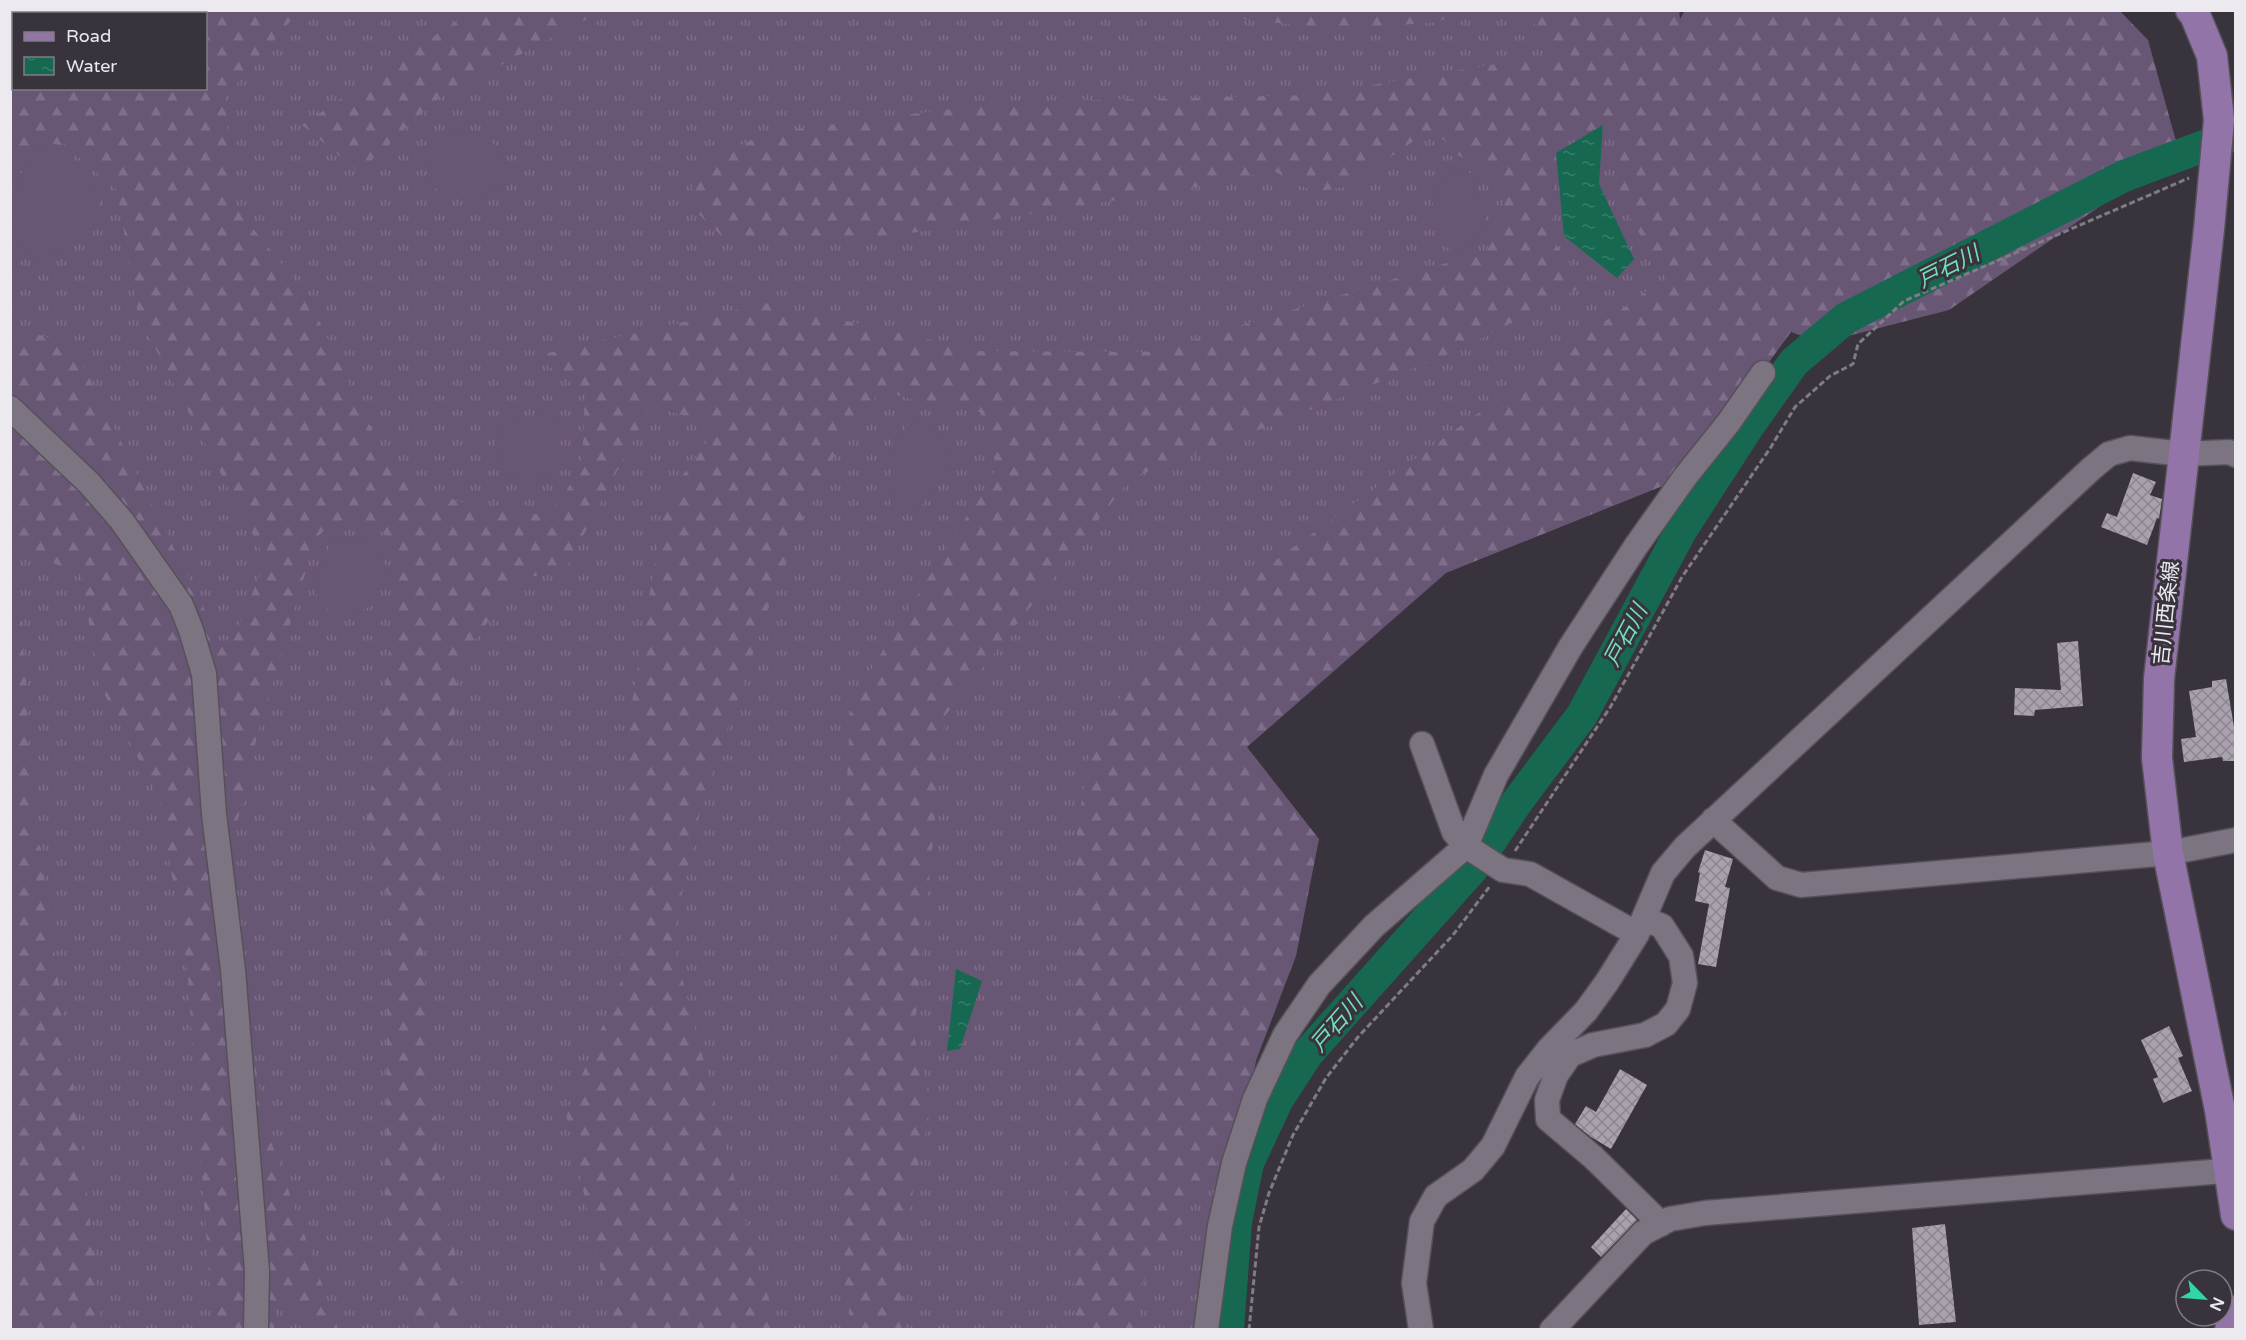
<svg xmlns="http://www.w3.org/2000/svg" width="2246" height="1340" viewBox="0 0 2246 1340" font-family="'Varela Round','Noto Sans JP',sans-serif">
<defs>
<pattern id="grass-tufts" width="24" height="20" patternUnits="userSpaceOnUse" patternTransform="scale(1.5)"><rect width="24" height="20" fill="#685675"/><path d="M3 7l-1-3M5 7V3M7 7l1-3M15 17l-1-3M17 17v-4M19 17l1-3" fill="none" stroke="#7e6e89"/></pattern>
<pattern id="forest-firs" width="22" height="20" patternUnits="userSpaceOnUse" patternTransform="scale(1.5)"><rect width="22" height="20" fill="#685675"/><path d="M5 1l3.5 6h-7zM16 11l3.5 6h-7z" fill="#7e6e89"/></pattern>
<pattern id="water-ripples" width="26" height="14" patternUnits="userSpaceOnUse" patternTransform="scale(1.5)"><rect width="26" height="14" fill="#176851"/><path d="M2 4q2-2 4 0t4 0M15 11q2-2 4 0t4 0" fill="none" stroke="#397e6a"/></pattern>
<pattern id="building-cross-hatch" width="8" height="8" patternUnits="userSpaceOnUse" patternTransform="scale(1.5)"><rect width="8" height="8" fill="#a9a2ae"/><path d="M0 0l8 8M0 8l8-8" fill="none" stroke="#8c868f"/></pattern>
</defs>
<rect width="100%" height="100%" fill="#39333d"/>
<path fill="url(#grass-tufts)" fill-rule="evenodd" d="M10,11H1673L1672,289L1228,728L1300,858L1198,1329H11ZM14,14H206V88H14Z"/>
<path fill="url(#forest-firs)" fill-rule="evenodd" d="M473,10L602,11L434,101L359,172L302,125Z
M1679,10L1680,19L1685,10H2119L2148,40L2179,152L1949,310L1821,343L1791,332L1685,477L1446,573L1247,747L1319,839L1296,956L1215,1168L1137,1292L1141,1329H1077L1068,1209L1077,828L1091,747L1123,693L1214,605L1652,287L1672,289L1617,195L1620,122L1603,125L1557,145L1551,237L1585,285L1461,349L1295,416L1131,478L945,716L914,1036L932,1101L901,1249L904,1329H853L839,1254L838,917L852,700L997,468L980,412L931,405L881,390L817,481L773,595L701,807L672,939L758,1269L780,1329H614L566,1114L621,981L629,722L665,499L719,426L651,406L567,567L517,581L459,662L443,863L423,950L438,1166L467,1313L463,1329H414L386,1215L388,896L366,829L394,627L396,545L371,523L343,520L329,525L315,540L257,736L222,890L268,1133L338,1329H319L306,1310L277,1304L274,1329H213L187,965L159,798L97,680L82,574L11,547L10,326L73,345L227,655L266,560L138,315L117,190L74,153V145L34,143L16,172L11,169V11H299L225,98L233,204L306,294L396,479L486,511L549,515L582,468L585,392L535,356L766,303L980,351L1154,352L1486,251L1507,211L1491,172L1458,155L1440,136L1417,139L1345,187L1314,192L1272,170L1203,186L899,235L728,242L692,208V169L766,133L1005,102L1312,95L1549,55L1543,28L1506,11ZM14,14H206V88H14Z
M1148,11L1463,10V11L1438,22L1338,30L1193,13Z
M11,550H13L23,643L32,796L80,1131L98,1292L99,1329H11Z"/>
<path fill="#685675" d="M452,130L477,131L496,146L507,164L500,185L482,197H461L437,190L427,178L434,141Z
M63,145L99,198L97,217L90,239L38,260L18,245L12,221L18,179L35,147Z
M1465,169L1477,179L1476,200L1486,213V226L1481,236L1466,248L1452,250L1439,243L1431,220L1435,188L1451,170Z
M545,414L561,425L559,447L549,472L536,481L518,477L499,469L496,445L503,421Z
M912,419C930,425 941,438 951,453L950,469L931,490L921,507L905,516L890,510L893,440L904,430Z
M350,536C375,548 381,546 388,574L371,605L353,617L330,612L314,591L317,573L333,539Z"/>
<path fill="url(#water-ripples)" d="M1603,125L1599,184L1634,259L1617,278L1564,236L1556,153Z
M956,969L982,981L960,1049L947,1051Z"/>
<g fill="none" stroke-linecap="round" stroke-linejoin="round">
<path stroke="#176851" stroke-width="32" d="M1228,1330L1236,1222L1248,1163L1278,1099L1308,1053L1472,869L1517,802L1582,715L1682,529L1748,427L1794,362L1846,318L2124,176L2236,134"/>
</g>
<path fill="url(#building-cross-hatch)" d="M2133,473L2156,482L2150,495L2162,499L2159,519L2157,518L2147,545L2101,527L2107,513L2117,517Z
M2078,641L2083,706L2035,710L2034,716L2014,715L2015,688L2061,690L2057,643Z
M2226,679L2234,727L2235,761H2223L2222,757L2184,762L2181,739L2196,737L2189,691L2212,687V681Z
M1705,850L1733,859L1725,887L1730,888L1716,967L1698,964L1709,904L1695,901L1700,873L1698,872Z
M2169,1026L2183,1056L2178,1058L2192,1091L2163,1103L2153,1079L2158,1077L2141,1040Z
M1620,1069L1647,1085L1611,1149L1591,1137L1575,1124L1586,1106L1596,1112Z
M1626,1209L1637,1220L1601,1257L1591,1247Z
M1945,1224L1956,1322L1919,1325L1912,1228Z"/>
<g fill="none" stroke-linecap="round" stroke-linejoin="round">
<defs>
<path id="minor" d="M24,14L25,10
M10,45L14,38
M10,408L89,483L122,521L181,605L191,630L204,674L214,814L233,970L257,1271L256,1330
M1422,744L1454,832L1466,846L1503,870L1530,874L1637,934
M1713,820L1777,878L1801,885L2168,853L2236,840
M1644,919L1662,926L1681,956L1685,983L1678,1009L1666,1024L1645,1035L1593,1045L1570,1055L1556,1075L1547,1100L1548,1119L1593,1157L1661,1224
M1206,1330L1220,1226L1234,1163L1255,1099L1285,1035L1319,985L1374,926L1466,846L1496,775L1571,646L1636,546L1685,477L1729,422L1763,373
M1421,1330L1414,1283L1422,1221L1436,1196L1473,1170L1493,1146L1527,1077L1549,1049L1586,1011L1607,982L1637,934L1663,873L1685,847L2091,469L2109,454L2130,448L2183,454L2229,452L2236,455
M1552,1330L1643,1233L1670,1219L1705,1213L2236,1170"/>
<path id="major" d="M2191,10L2195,15L2212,56L2219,120L2209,229L2159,679L2157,758L2168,853L2220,1110L2236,1215
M2230,1330L2236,1311"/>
</defs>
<use href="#minor" stroke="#555159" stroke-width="27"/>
<use href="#major" stroke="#555159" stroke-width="33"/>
<path stroke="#817c84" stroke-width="3" stroke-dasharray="6 3" stroke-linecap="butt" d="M1515,851L1611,706L1682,577L1771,447L1795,407L1830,376L1853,364L1858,344L1904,301L2189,178
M1249,1330L1259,1227L1269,1193L1293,1135L1326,1078L1358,1037L1453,935L1490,886"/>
<use href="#minor" stroke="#7c7581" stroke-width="24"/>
<use href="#major" stroke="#9374a9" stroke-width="30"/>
</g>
<g text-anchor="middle" stroke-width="6" stroke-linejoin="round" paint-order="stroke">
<g font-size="21" fill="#ece9ef" stroke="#39333d">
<text transform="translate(2166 613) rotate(-84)" y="7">吉川西条線</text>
</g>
<g font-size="22" font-style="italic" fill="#73dfbb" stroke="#39333d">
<text transform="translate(1948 266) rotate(-27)" y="8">戸石川</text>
<text transform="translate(1625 635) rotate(-62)" y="8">戸石川</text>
<text transform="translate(1336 1023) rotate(-49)" y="8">戸石川</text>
</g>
</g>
<rect width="2246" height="1340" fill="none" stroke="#ece9ef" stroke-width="24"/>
<rect x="12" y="12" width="195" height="78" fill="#39333d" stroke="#817c84" stroke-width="1.5"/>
<rect x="24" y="32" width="30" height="9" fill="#9374a9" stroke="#817c84" stroke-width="1.5"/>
<text x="66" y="42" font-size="18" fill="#ece9ef">Road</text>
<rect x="24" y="57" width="30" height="18" fill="url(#water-ripples)" stroke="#817c84" stroke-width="1.5"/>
<text x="66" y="72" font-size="18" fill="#ece9ef">Water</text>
<g transform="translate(2204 1298) rotate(115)"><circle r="28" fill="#39333d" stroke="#817c84" stroke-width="1.5"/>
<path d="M0-4.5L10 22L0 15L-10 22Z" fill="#32d4a9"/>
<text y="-9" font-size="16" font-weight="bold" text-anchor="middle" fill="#ece9ef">N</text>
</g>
</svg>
